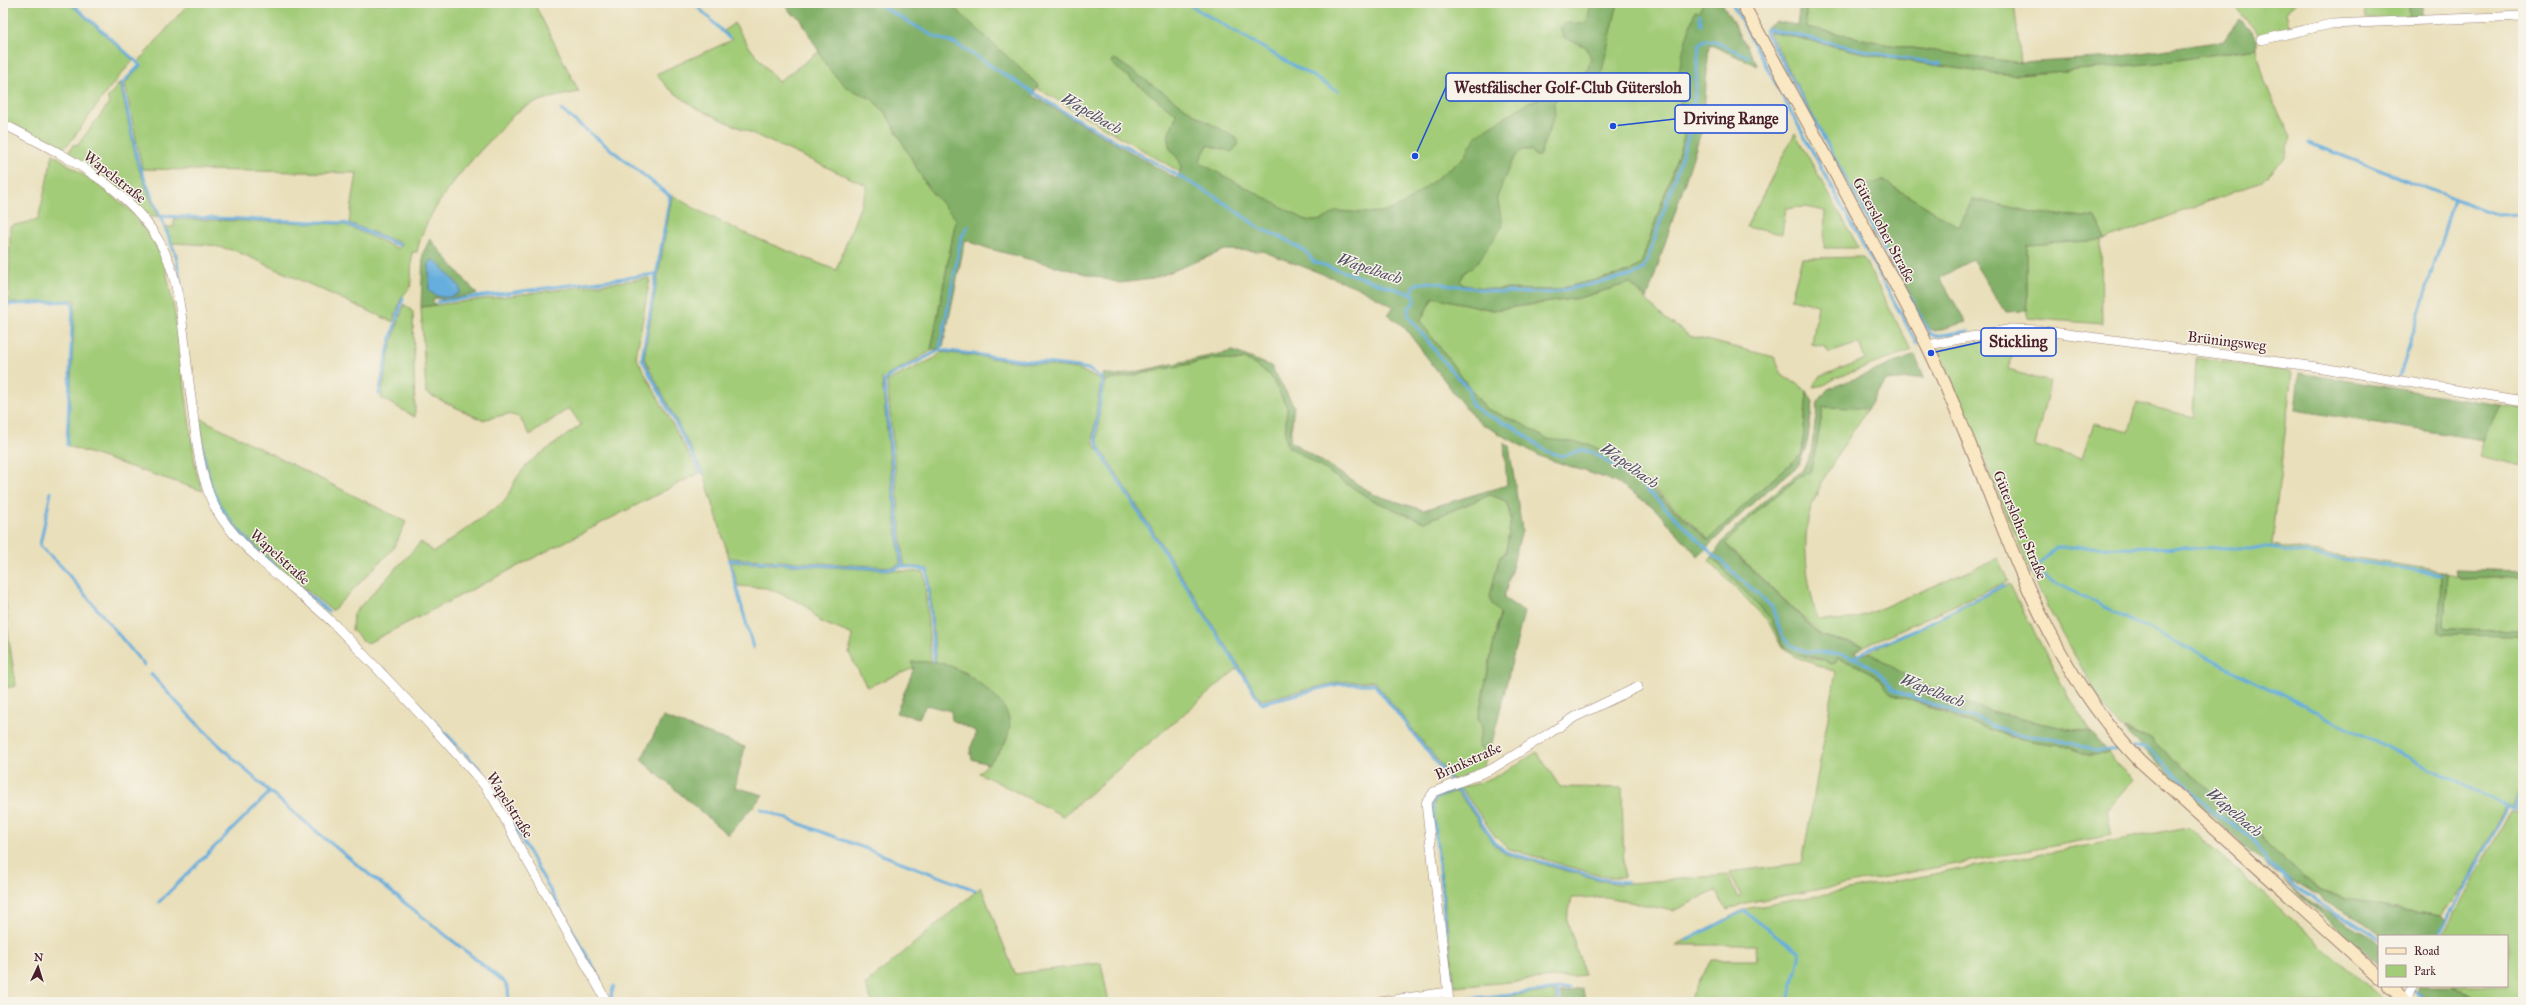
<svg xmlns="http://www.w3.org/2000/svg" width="2526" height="1005" viewBox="0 0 2526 1005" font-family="'IM FELL Great Primer',serif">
<rect width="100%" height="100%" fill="#f7f3e8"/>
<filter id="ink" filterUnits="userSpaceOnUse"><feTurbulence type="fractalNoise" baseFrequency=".025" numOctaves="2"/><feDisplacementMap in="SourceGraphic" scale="8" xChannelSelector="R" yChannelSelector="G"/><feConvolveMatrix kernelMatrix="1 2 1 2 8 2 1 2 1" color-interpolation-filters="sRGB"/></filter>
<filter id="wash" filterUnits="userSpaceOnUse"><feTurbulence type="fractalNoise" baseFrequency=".012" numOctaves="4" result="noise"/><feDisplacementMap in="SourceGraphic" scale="16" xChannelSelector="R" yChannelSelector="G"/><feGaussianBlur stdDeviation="0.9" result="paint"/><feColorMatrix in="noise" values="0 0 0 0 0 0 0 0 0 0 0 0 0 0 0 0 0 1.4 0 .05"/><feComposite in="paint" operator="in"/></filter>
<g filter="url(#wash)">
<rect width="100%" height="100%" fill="#e9dfba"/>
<path fill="#a3cc78" stroke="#767652" d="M3,3H69L133,60L108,90L71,141L63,149L3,121Z
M189,3H534L579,92C560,96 537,99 520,110C512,115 505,124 499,131C469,162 425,209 417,252H412L411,286L401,298L393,322L236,251L210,245L172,243L166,227H174V219L343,224L397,248H399L401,243L349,223L357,173L142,169L125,84L142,64L139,61Z
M892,3H1722L1706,37L1683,140L1641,264L1629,272L1554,290L1492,289L1463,285L1180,172Z
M1805,3H2014L2021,63L1891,45L1807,27Z
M2232,3H2297L2286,12L2290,31L2260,36Z
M2364,3H2411L2409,17L2365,19Z
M734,23L750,48L778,82L820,51L828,68L846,87L872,99L887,115L928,188L956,219L931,351L882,379L900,564L893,567L729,558L704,474L644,358L672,195C723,227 780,248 836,270L868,186L696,108L668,88L656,74L732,40L724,31Z
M1769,31L1886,58L1982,72L2018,75L2157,63L2257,48C2262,81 2275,108 2291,136L2285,158L2261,182L2105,240L2096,218L2036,213L1973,199L1959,227L1884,181L1850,187Z
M120,82L137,164L158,217H151L68,153L74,144L77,146L110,102L107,99Z
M1795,133L1859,248H1824L1825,211L1806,207L1786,208L1782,234L1746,227Z
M53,154L104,189L131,211L154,242L164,260L175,315L196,471L203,491L68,446L75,300L9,303L10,226L38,220Z
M2101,240L2102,324L2027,318V245Z
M1863,257L1911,350L1836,378L1824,385L1813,387L1819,377L1865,359L1859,343L1829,353L1825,347L1812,344L1818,305L1791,299L1802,258Z
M650,278L636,357L699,473L366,644L352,630L353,614L421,542L434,552L505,501L516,479L528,463L581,425L569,408L530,435L519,417L508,414L482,420L426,393L421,307Z
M1630,283L1663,317L1690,336L1774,357L1782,374L1807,391L1802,454L1760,490L1709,540L1648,483L1567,443L1547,439L1522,424L1485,408L1420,322L1433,297L1493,310L1579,298Z
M404,304L413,312L415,417L381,398L390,349Z
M2018,335L2008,370L2050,382L2035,446L2082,458L2094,423L2129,432L2137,403L2193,417L2196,358L2292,372L2272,545L2441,571L2439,631L2443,634L2523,635V780L2514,807L2507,805L2462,888L2441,916L2383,907L2319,891L2267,844L2257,830L2149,738L2120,726L2105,709L2048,608L2029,569L1939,349Z
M941,352L1078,369L1101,380L1093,435L1094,444L1238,668L1063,816L979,773L999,752L967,673L936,662L928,569L904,565L887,381L935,358Z
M1219,358L1234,361L1246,359L1270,375L1287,407L1285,436L1288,446L1372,500L1424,522L1490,495L1506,501L1511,518L1506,552L1499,558L1492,605L1500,613L1478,718L1482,726L1478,747L1487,752L1483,770L1454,781L1374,681L1339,682L1261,700L1099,446L1097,440L1101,398L1105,381Z
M2500,405L2523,409V466L2479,456L2483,440Z
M1823,407L1860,408L1867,410C1847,442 1812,488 1807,526C1803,558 1809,588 1817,619L1839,621L1865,615L1998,559L2008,581L1864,646L1822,636L1725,543L1763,506L1802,475L1810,473L1818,438Z
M200,418L406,522L393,549L332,611C297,581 232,535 215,493C206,469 203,443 200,418Z
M1712,557L1771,619L1783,647L1811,659L1825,660L1831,664L1836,658L1864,668L1879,678L1894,695L1913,700L1961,721H1971L1994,729L2009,737L2052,744L2058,743L2088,755L2110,754L2115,762L2134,779L2107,811L2112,835L1745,903L1727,910L1715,891L1673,911L1606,897L1572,898L1567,920L1585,975L1455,987L1433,808L1436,799L1457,791L1495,845L1506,854L1607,882L1619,884L1727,875L1738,898L1741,896L1729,872L1802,863L1836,672L1796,657L1782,648L1768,621L1709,561Z
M731,562L924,572L931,662H912L914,668L867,687L849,653L853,635L821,622L804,604L767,588L738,586Z
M3,568L8,633L16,686L5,688L3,673Z
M2447,573L2462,579L2523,577V630L2446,629L2444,624Z
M2009,584L2069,698L2091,732C2047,727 1965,707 1926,687C1907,677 1888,664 1869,652Z
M1537,752L1560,787L1622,788L1624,877H1608L1567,866L1507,848L1495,836L1460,787C1488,784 1513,766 1537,752Z
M2523,793V988L2517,1002H2482L2454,986H2507V936H2442L2511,811L2517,812Z
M2188,827L2385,1002H1669L1689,1001L1711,960H1757L1756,945H1676L1745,909Z
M981,887L1015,974L1101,963L1109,1002H872L865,985Z
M1554,991L1557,1002L1456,1001Z"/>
<path fill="#82b068" stroke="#66684a" d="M784,3H949L1038,85L1033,96L1177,179C1189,157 1169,158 1168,140C1168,130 1175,123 1176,114L1113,65L1112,60L1115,59L1199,117L1238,139V144L1232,152L1208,145L1200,160L1202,164L1306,220C1319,223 1325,219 1336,211L1370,213L1388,211L1404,204L1464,157L1477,135L1529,102L1538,99V95L1531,93V90L1540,85L1587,72L1591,58L1586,47L1563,37L1560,28L1566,23L1580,24L1587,21L1591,3H1618L1599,83C1585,101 1578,100 1558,96L1554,103L1555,115L1539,156H1535L1531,150H1523C1510,157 1504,183 1497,197L1503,226L1477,263L1464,273L1460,281L1463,285L1492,289L1554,290L1629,272L1641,264L1683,140L1689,112L1681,106C1674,73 1685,42 1695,11L1699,12L1703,3H1722L1758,66L1709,44L1703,126L1647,299L1630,283L1579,298L1493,310L1433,297L1420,321L1485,408L1522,424L1547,439L1589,444L1620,460L1708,540L1760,490L1802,454L1807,391L1813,402L1807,445L1798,466L1757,499L1698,556L1656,510L1625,487L1605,478L1542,457L1482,424L1467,410L1404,327L1387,314L1394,307L1362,289L1262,251L1225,250L1153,279L1120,283L990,249L965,240L943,347L931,351L956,219L928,188L887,115L872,99L846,87L828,68L800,18L791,13Z
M1092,3H1110L1101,8Z
M1800,3H1805L1807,27L1891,45L2021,63L2114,57L2223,41L2240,19L2257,39V48L2157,63L2018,75L1982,72L1886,58L1769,31L1766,27L1777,22L1797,25Z
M2411,3H2424L2422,17H2409Z
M1884,181L1959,227L1973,199L2036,213L2096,218L2105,240L2027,245V311L2005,312L1972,259L1940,278L1966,322L1935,331L1925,327L1850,187Z
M430,239L477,294L445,300L435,298L432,301L436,305L421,307L423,253Z
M1233,351L1271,366L1294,406L1290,441L1373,494L1423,510L1507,485L1504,443L1509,446L1522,530L1504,598L1524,612L1490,751L1487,752L1478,747L1482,726L1478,718L1500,613L1492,605L1490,596L1499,558L1506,552L1511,518L1506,501L1490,495L1424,522L1372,500L1288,446L1285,436L1287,407L1270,375L1246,359L1234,361L1219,358L1105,381L1102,373L1116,376Z
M1915,355L1924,378L1885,381L1867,410L1860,408L1823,407L1818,438L1810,473L1802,475L1763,506L1725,544L1821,636L1864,646L1854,652L1860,655L1869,652C1888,664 1907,677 1926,687C1965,707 2047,727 2091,732L2110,754L2087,755L2058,743L2052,744C2005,739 1961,719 1917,701C1910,699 1895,697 1891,693C1887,691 1884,682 1878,678C1866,668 1851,663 1837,658L1836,663L1831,664L1825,660L1796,654L1783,647L1771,619L1712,557L1724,540L1760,504L1802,471L1811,453L1818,402L1828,389Z
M2299,373L2500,405L2483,440L2295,410Z
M2456,570L2523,572V577L2462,579L2457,576Z
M2441,571L2447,573L2444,624L2446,629L2523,630V635L2443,634L2439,631Z
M911,662C919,662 928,661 936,662C954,665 969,675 984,687C1016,713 1019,733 988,764L972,759L970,749L977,732L952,720L951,711L926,705L919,718L896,713L914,668Z
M663,717L745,747L735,787L763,795L728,835L641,760Z
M2124,729L2149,738L2257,830L2267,844L2319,891L2383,907L2441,916L2447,920L2438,936H2382L2363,922L2322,900L2319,896L2299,884L2275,873L2192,798Z
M2283,880L2317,906L2375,939L2379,943V964Z
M2419,986H2453L2482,1002L2433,1001L2417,992Z
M1583,989L1585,1002H1563L1560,992Z"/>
<path fill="#66aedd" stroke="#586684" d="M433,260L436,261L460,287L459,293C450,300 437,298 429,291V262Z"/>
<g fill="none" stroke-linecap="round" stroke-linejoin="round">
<path stroke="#66aedd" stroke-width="3" d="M71,3L140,65L122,84L138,163L176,255L182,293
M694,3L729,38
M876,3L933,36L956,44L1061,110L1216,197L1261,229L1283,238L1306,252L1314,262L1414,295L1415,301L1408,309L1409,317L1447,366L1470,390L1469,397L1472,405L1484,414L1512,426L1546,451L1562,456L1582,450L1592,452L1640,483L1701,543L1772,607L1782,636L1792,646L1806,651L1843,654L1859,660L1877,671L1894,690L1961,715L1973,717L2015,735L2054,738L2096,751L2124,749
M1186,3L1338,91
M1732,3L1917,344
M1700,15L1701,25
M1941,64L1885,55L1769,29L1765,30L1930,334L1936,336L1968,331
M561,110L670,196L642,359L702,473
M2309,143L2497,215L2523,214
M160,216L344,223L399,245
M1411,293L1416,284L1430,282L1499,292L1550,293L1633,275L1643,269L1648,259L1689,134L1695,93L1699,45L1704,40L1713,41L1749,57
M437,302L656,274
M3,305L70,301L73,304L67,445
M940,350L1078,367L1088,369L1103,379L1095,434L1099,450L1261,703L1339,684H1374L1451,781
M2400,376L2454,199
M379,394L389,345L403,298
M198,421C202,446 205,472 215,495C235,540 291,579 328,612
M51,492L40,545L42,548L62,567L144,665
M902,566L927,570L934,660
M2441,574L2270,548L2057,547L2032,571L2508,807
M753,648L729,560L893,569L902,566L884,382L888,377L940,350L961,238L968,226
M1853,658L1868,649L1919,628L2004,585
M384,669L478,767L499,799
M151,674C253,791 384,884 504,982L508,988L509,1002
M2132,748H2148L2214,813L2254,839L2268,864L2295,886L2313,897L2316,901L2335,914L2356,923L2379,938
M1457,787L1495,843L1506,852L1607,880L1626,882
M761,809L975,890
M509,817L600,979
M159,902L270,792
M2438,936L2508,807L2515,809L2523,786
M1687,940L1744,911L1800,953L1789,1002
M1452,986L1432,803L1437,797L1458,788
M2408,986L2428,1002
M1556,989L1560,1002
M1454,1000L1569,988
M613,1002L611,995L614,986"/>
</g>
</g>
<g filter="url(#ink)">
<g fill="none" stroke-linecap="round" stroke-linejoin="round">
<defs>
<path id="minor" d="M2261,40L2331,24L2523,16
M3,124C70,158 151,196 173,274C183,311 185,352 190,390C195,426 197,464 211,499C231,547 298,588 335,625C384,675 433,727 480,780C497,800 509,828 522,852C551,902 579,952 607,1002
M1928,345L2012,329L2037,330L2310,366L2523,401
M2406,1001L2415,986
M1379,1002L1448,992
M1449,1002L1426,803L1434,792L1492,769L1575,717L1638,687"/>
<path id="secondary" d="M1742,3C1785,80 1827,157 1868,234C1888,271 1909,307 1927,345C1995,484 2028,647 2140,761L2379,977
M2389,986L2407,1002"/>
</defs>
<use href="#minor" stroke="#9a7f72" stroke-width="10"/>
<use href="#secondary" stroke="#9a7f72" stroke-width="14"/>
<use href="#minor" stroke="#fff" stroke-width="9"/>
<use href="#secondary" stroke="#fae7c3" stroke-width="12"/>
</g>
</g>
<g text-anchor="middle" stroke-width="3" stroke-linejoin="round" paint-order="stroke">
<g font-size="15" fill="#4a1f2b" stroke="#f7f3e8">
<text transform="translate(115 177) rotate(38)" y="5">Wapelstraße</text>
<text transform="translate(1884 230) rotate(62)" y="5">Gütersloher Straße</text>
<text transform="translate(2227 341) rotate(7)" y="5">Brüningsweg</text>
<text transform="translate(2020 525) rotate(67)" y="5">Gütersloher Straße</text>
<text transform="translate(280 557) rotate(42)" y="5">Wapelstraße</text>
<text transform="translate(1468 761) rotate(-24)" y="5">Brinkstraße</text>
<text transform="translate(510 805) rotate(58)" y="5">Wapelstraße</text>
</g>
<g font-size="16" font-style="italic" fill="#545169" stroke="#f7f3e8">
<text transform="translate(1092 113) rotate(30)" y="6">Wapelbach</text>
<text transform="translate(1370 268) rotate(18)" y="6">Wapelbach</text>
<text transform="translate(1630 465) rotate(35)" y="6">Wapelbach</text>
<text transform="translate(1933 690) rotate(21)" y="6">Wapelbach</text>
<text transform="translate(2235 812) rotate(40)" y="6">Wapelbach</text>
</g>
</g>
<path fill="none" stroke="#1d4ed8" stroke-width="1.5" d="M1415 156L1446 87M1613 126L1675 119M1931 353L1981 342"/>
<g fill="#1d4ed8" stroke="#f7f3e8" stroke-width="1.5">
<circle cx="1415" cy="156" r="4"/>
<circle cx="1613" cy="126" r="4"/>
<circle cx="1931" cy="353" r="4"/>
</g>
<g fill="#f7f3e8" stroke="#1d4ed8" stroke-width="1.5">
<rect x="1446" y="73" width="244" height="28" rx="4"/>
<rect x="1675" y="105" width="112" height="28" rx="4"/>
<rect x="1981" y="328" width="75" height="28" rx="4"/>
</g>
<g font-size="16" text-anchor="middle" font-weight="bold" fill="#4a1f2b">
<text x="1568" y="93">Westfälischer Golf-Club Gütersloh</text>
<text x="1731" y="124">Driving Range</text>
<text x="2018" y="347">Stickling</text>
</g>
<rect width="2526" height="1005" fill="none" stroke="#f7f3e8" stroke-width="16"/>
<rect x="2378" y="935" width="130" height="52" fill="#f7f3e8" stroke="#b29e9c"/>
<rect x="2386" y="948" width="20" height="6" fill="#fae7c3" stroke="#b29e9c"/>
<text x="2414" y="955" font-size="12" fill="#4a1f2b">Road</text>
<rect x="2386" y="965" width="20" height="12" fill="#a3cc78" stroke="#b29e9c"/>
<text x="2414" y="975" font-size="12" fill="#4a1f2b">Park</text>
<g transform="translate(38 967) rotate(4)" stroke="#f7f3e8" stroke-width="3" paint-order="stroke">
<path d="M0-3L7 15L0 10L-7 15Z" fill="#4a1f2b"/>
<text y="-6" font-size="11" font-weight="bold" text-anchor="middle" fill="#4a1f2b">N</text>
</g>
</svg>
